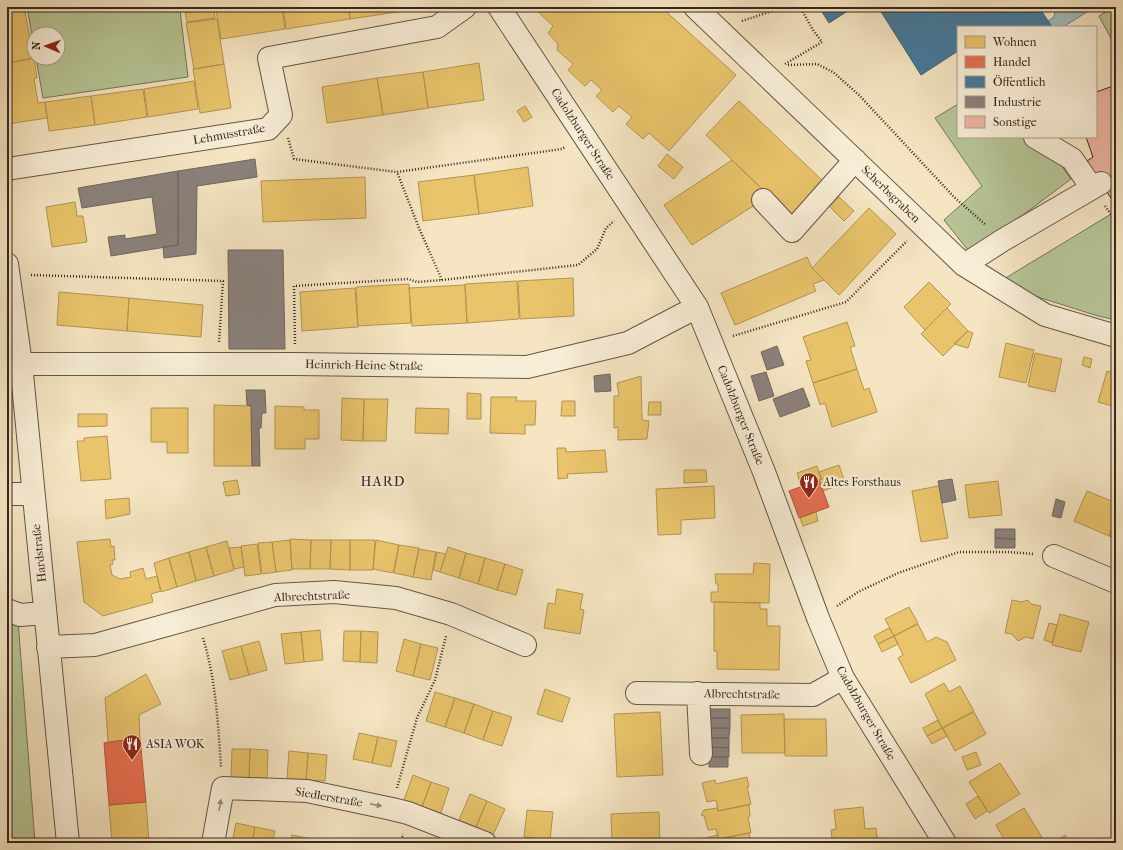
<svg xmlns="http://www.w3.org/2000/svg" width="1123" height="850" viewBox="0 0 1123 850" font-family="'IM FELL French Canon',serif">
<rect width="100%" height="100%" fill="#f5e5c2"/>
<filter id="stains"><feTurbulence type="fractalNoise" baseFrequency=".005" numOctaves="4"/><feColorMatrix values="0 0 0 0 .2 0 0 0 0 .09 0 0 0 0 .02 0 0 0 .5 -.17"/></filter>
<radialGradient id="worn" r=".72"><stop offset=".6" stop-color="#630" stop-opacity="0"/><stop offset="1" stop-color="#630" stop-opacity=".3"/></radialGradient>
<path fill="#b7c697" stroke="#76765a" d="M27,7H200L180,10L188,77L43,98L36,58H58V34H34V46Z
M1114,7H1116V48L1099,16Z
M958,104V137H1041L1071,179L971,254L944,220L982,186L935,118Z
M1116,211V320L1098,316L1022,292L1004,279Z
M7,603L17,607L35,843H7Z"/>
<path fill="#9fbdbc" stroke="#75817d" d="M1053,7H1095L1063,27H1052L1048,21L1054,17L1055,12Z"/>
<path fill="#e9c46a" stroke="#b39553" d="M7,7H24L34,58L7,63Z
M233,7H282L285,29L221,39L216,10Z
M283,7H348L350,19L286,29Z
M349,7H403L404,11L350,19Z
M533,7H661L736,75L669,151L649,133L643,139L626,124L632,117L619,106L613,112L596,96L602,90L591,80L585,86L568,70L573,64L557,50L558,44L548,33L553,26Z
M214,8L215,18L187,22L185,13Z
M217,19L224,64L194,69L186,23Z
M34,58L37,78L34,79L38,103L45,102L47,118L8,124L7,116V63Z
M479,63L484,100L428,108L423,72Z
M224,64L231,108L200,113L193,69Z
M423,72L428,108L383,115L377,78Z
M377,78L383,115L327,123L322,87Z
M194,81L198,109L148,117L144,89Z
M143,89L147,117L95,125L91,96Z
M91,96L95,125L49,131L45,102Z
M739,101L824,182L791,217L706,135Z
M525,106L532,117L524,122L517,111Z
M667,154L683,167L674,179L658,166Z
M732,160L762,189L752,196L758,203L692,245L664,205Z
M528,167L533,206L479,214L474,175Z
M474,175L479,214L423,221L418,182Z
M365,177L366,218L263,222L261,181Z
M839,197L854,211L844,221L829,206Z
M75,202L77,216H83L87,242L52,247L46,207Z
M869,208L896,234L839,295L812,268Z
M807,257L812,268L824,280L813,284L816,291L735,325L721,293Z
M573,278L574,316L520,319L518,281Z
M517,281L519,319L467,323L465,284Z
M929,282L951,304L925,330L904,307Z
M409,284L411,323L358,326L356,287Z
M465,285L467,323L412,326L409,288Z
M355,288L358,327L302,331L300,292Z
M59,292L129,298L127,331L57,325Z
M129,298L203,305L201,337L127,331Z
M947,308L968,331L943,356L921,334Z
M847,322L855,346L850,347L857,369L813,383L806,361L811,360L803,337Z
M968,331L973,333L968,348L954,344Z
M1006,343L1034,350L1026,383L999,377Z
M1035,353L1062,359L1055,392L1028,386Z
M1084,357L1092,359L1090,368L1082,365Z
M857,369L864,390L869,388L877,412L832,427L825,403L820,405L813,383Z
M1107,371L1116,374V407L1098,402Z
M641,376L642,420L649,421L647,439L618,440V427L614,428V396H619L617,383Z
M467,393L481,394V419H467Z
M491,397H517L516,401H536L535,425H525V434L490,433Z
M342,398L364,399L363,441L341,440Z
M364,399H388L386,441H363Z
M562,401H575V416H561Z
M649,402H661V415H648Z
M214,405L251,406L252,466H214Z
M275,406L304,407V410H319V439H305V449H275Z
M151,408H188V453H167V442H151Z
M416,408L449,409L448,434L415,433Z
M78,414H107V426L78,427Z
M107,436L111,479L81,481L77,441H84V438Z
M557,448H566V452L605,450L607,472L567,474L568,478L558,479Z
M839,465L845,483L823,491L819,480L822,479L819,472Z
M817,466L821,479L801,486L797,473Z
M684,470H706L707,482L684,483Z
M237,480L240,494L226,496L223,482Z
M998,481L1002,515L969,518L965,485Z
M714,486L715,518L681,520V534L658,535L656,489Z
M939,486L948,538L921,542L912,491Z
M1087,491L1116,503V521L1109,536L1074,521Z
M129,498L130,514L106,519L105,500Z
M816,512L818,521L803,526L800,518Z
M1116,521V539L1109,536Z
M110,539L111,547L114,546L115,560H112L113,564L110,565L112,575L120,579L131,577L130,572L143,568L146,579L157,576L161,591L151,594L153,602L103,616L84,602L77,542Z
M290,539L311,540L310,569H292Z
M290,540L292,570L276,572L272,542Z
M311,540H331L330,569H310Z
M331,540H350V570L330,569Z
M350,540H375L373,570H350Z
M376,540L399,545L393,573L373,569Z
M227,541L234,570L214,576L206,547Z
M272,542L276,572L262,574L258,543Z
M257,544L261,574L245,576L241,546Z
M399,545L419,548L413,577L394,573Z
M206,547L214,576L196,581L189,552Z
M241,547L244,567L234,569L229,548Z
M448,547L466,553L459,578L440,572Z
M419,549L436,552L431,580L413,577Z
M189,552L196,581L177,587L169,558Z
M437,552L446,554L440,572L433,570Z
M466,553L485,558L478,584L459,578Z
M169,558L177,587L161,592L154,563Z
M485,558L505,564L497,590L478,584Z
M754,563L770,564L769,603L711,602V592H718V584H716L715,574H753Z
M505,564L523,570L516,595L497,590Z
M557,589L583,594L580,609L584,610L580,634L544,628L548,603L555,604Z
M1012,600L1022,602L1028,600L1031,604L1041,606L1033,639L1026,637L1018,641L1012,634L1005,633Z
M714,602L760,603V609H767V626H780L779,670L717,669V651H714Z
M909,607L918,623L894,636L885,619Z
M1060,614L1089,622L1081,652L1052,645Z
M1049,623L1057,625L1052,643L1044,640Z
M918,624L927,642L936,637L947,642L956,660L911,683L898,658L903,655L894,636Z
M889,628L894,636L878,644L874,636Z
M320,630L323,660L304,662L301,632Z
M344,631H361L360,662L343,661Z
M361,631L378,632L377,663L360,662Z
M301,632L304,662L285,664L281,634Z
M894,636L898,644L882,652L878,644Z
M404,639L421,644L413,676L396,671Z
M259,641L267,670L249,675L241,646Z
M421,644L438,648L430,680L413,676Z
M241,646L249,675L230,680L222,651Z
M146,674L161,704L139,715L140,738L108,742L105,698Z
M944,683L949,692L960,686L974,711L942,728L925,694Z
M545,689L570,698L562,722L537,714Z
M435,692L455,698L445,727L426,721Z
M455,698L474,704L464,733L445,727Z
M474,704L493,711L483,740L464,733Z
M493,711L512,717L502,746L483,740Z
M660,712L663,775L617,777L614,714Z
M974,712L986,734L955,751L943,728Z
M784,714L785,753H742L741,715Z
M784,719H826L827,756H785Z
M938,720L942,728L927,736L923,728Z
M942,728L947,736L932,744L927,736Z
M359,733L378,737L372,763L353,759Z
M378,737L397,741L391,767L372,763Z
M232,749H250L249,779L231,778Z
M250,749L268,750L267,780L249,779Z
M289,751L308,753L306,780L287,778Z
M976,752L981,765L967,770L962,757Z
M308,753L327,755L325,781L306,780Z
M1000,763L1020,794L989,813L969,782Z
M413,775L431,782L422,807L404,800Z
M747,777L749,787H747L751,804L718,811L716,800L707,802L702,783L715,780L716,784Z
M431,782L449,788L441,813L422,807Z
M470,794L487,801L476,827L459,820Z
M978,796L987,811L975,819L966,804Z
M487,801L505,809L493,835L476,827Z
M146,802L149,843H112L109,805Z
M749,805L750,816L748,817L751,833H749L718,839L716,829L708,830L704,816L701,815L704,810L717,808L718,811Z
M863,807L865,829L876,828L878,843H838L837,838H832L831,830L836,829L834,810Z
M1024,808L1043,839L1037,843H1006L996,825Z
M527,810L553,812L550,840L524,837Z
M659,812L660,843H612L611,814Z
M236,823L255,827L252,843H232Z
M255,827L275,831L272,843H252Z
M749,833L751,843H703L705,838L718,835V839Z
M292,835L311,839L310,843H290Z
M1065,835L1070,843H1054Z
M311,839L329,843H310Z"/>
<path fill="#e76f51" stroke="#b25942" d="M819,480L829,507L799,518L789,491Z
M140,738L146,802L109,805L104,743Z"/>
<path fill="#457b9d" stroke="#406277" d="M819,7H854L829,23Z
M878,7H1039L1052,27H958V51L921,75Z"/>
<path fill="#8a817c" stroke="#716660" d="M255,159L257,177L197,186L196,254L164,258L163,247L178,245V171Z
M178,171V245L111,256L108,237L125,235V239L157,234L152,197L82,208L78,188Z
M228,250H283L285,349H229Z
M777,346L784,365L767,370L761,352Z
M766,372L774,396L759,401L751,376Z
M610,374L611,391L595,392L594,376Z
M803,388L810,406L780,417L773,399Z
M246,390H265L266,413H262L261,428H259L260,466H252L251,406L247,405Z
M952,479L956,500L942,503L938,481Z
M1056,499L1065,502L1061,518L1052,516Z
M995,529H1015V539L995,538Z
M995,538L1015,539V548H995Z
M710,709H730V718H709Z
M709,718H730V728H709Z
M709,728H730L729,738H709Z
M709,738H729V748L709,747Z
M709,747L729,748V757H709Z
M709,757H728V767H709Z
M1116,836V843H1105V842Z"/>
<path fill="#edb5a0" stroke="#36271e" d="M1116,85V206L1087,161L1093,157L1086,137H1096V92Z"/>
<g fill="none" stroke-linecap="round" stroke-linejoin="round">
<defs>
<path id="minor" d="M499,7L697,307L764,472L818,618L843,678L945,843
M695,7L964,265L1045,315L1116,336
M1035,137L1072,159L1092,188
M7,169L268,129L281,115L269,58L437,27L465,7
M763,200L792,231L855,160
M7,264L21,364L68,843
M964,265L1003,240L1101,183
M21,364H296L527,367L628,343L697,307
M7,494H33
M1054,556L1116,582
M7,610L20,615L45,613
M48,647L95,645L275,595L334,592L396,598L451,614L525,645
M637,693L813,695L843,678
M698,693L701,754
M213,843L223,788L307,791L392,809L408,813L485,843"/>
</defs>
<use href="#minor" stroke="#665647" stroke-width="24"/>
<path stroke="#36271e" stroke-width="2.5" stroke-dasharray="1 2" stroke-linecap="butt" d="M742,21L784,7
M785,64L822,42L813,30L800,7
M788,65L817,64L833,72L859,95L954,197L986,225
M288,138L294,159L397,172
M1105,206L1116,221
M31,275L223,281L219,342
M442,280L578,265L597,249L606,228L614,221
M733,336L846,302L907,241
M295,344L294,286L408,279L417,282L442,280L419,228L397,172L562,149L565,147
M837,606L858,592L898,573L959,552H1009L1034,554
M203,638C216,680 218,724 221,767
M397,788L417,718L435,680L446,636
M401,843L403,834"/>
<use href="#minor" stroke="#f8eed7" stroke-width="22"/>
</g>
<defs><path id="oneway-solid" d="M-6-.8H1V-3.2L6.5 0L1 3.2V.8H-6Z"/></defs>
<g fill="#978a7a">
<use href="#oneway-solid" transform="translate(220 805) rotate(-80)"/>
<use href="#oneway-solid" transform="translate(376 805) rotate(12)"/>
</g>
<defs>
<symbol id="restaurant-pin" viewBox="-11 -11 22 30"><path d="M0 17L-7.5 6A9.5 9.5 0 1 1 7.5 6Z" fill="#8f2418" stroke="#f8eed7"/><path d="M-5-6h1v4h1v-4h1v4h1v-4h1v5L-1.5 .5V6h-2V.5L-5-1ZM5-6V6H3V1.5H1.5Q1.5-4 5-6Z" fill="#fff"/></symbol>
</defs>
<g fill-rule="evenodd">
<use href="#restaurant-pin" x="798" y="471" width="22" height="30"/>
<use href="#restaurant-pin" x="121" y="733" width="22" height="30"/>
</g>
<g text-anchor="middle" stroke-width="4" stroke-linejoin="round" paint-order="stroke">
<g font-size="12" fill="#36271e" stroke="#f8eed7">
<text transform="translate(229 134) rotate(-10)" y="4">Lehmusstraße</text>
<text transform="translate(583 134) rotate(57)" y="4">Cadolzburger Straße</text>
<text transform="translate(891 194) rotate(44)" y="4">Scherbsgraben</text>
<text transform="translate(364 365) rotate(1)" y="4">Heinrich-Heine-Straße</text>
<text transform="translate(741 415) rotate(68)" y="4">Cadolzburger Straße</text>
<text transform="translate(39 553) rotate(-96)" y="4">Hardstraße</text>
<text transform="translate(312 596) rotate(-2)" y="4">Albrechtstraße</text>
<text transform="translate(742 694) rotate(1)" y="4">Albrechtstraße</text>
<text transform="translate(866 713) rotate(60)" y="4">Cadolzburger Straße</text>
<text transform="translate(329 797) rotate(10)" y="4">Siedlerstraße</text>
</g>
<g font-size="12" fill="#36271e" stroke="#f8eed7" text-anchor="start">
<text x="823" y="486">Altes Forsthaus</text>
<text x="146" y="748">ASIA WOK</text>
</g>
<g font-size="14" letter-spacing="1" fill="#36271e" stroke="#f8eed7">
<text x="383" y="486">HARD</text>
</g>
</g>
<rect width="1123" height="850" fill="none" stroke="#f5e5c2" stroke-width="24"/>
<rect x="8" y="8" width="1107" height="834" fill="none" stroke="#36271e" stroke-width="2"/>
<rect x="12" y="12" width="1099" height="826" fill="none" stroke="#36271e"/>
<rect x="957" y="26" width="140" height="112" fill="#f8eed7" stroke="#aa9e8d"/>
<rect x="965" y="36" width="20" height="12" fill="#e9c46a" stroke="#aa9e8d"/>
<text x="993" y="46" font-size="12" fill="#36271e">Wohnen</text>
<rect x="965" y="56" width="20" height="12" fill="#e76f51" stroke="#aa9e8d"/>
<text x="993" y="66" font-size="12" fill="#36271e">Handel</text>
<rect x="965" y="76" width="20" height="12" fill="#457b9d" stroke="#aa9e8d"/>
<text x="993" y="86" font-size="12" fill="#36271e">Öffentlich</text>
<rect x="965" y="96" width="20" height="12" fill="#8a817c" stroke="#aa9e8d"/>
<text x="993" y="106" font-size="12" fill="#36271e">Industrie</text>
<rect x="965" y="116" width="20" height="12" fill="#edb5a0" stroke="#aa9e8d"/>
<text x="993" y="126" font-size="12" fill="#36271e">Sonstige</text>
<g transform="translate(46 46) rotate(272)"><circle r="19" fill="#f8eed7" stroke="#aa9e8d"/>
<path d="M0-3L7 15L0 10L-7 15Z" fill="#8f2418"/>
<text y="-6" font-size="11" font-weight="bold" text-anchor="middle" fill="#36271e">N</text>
</g>
<rect width="100%" height="100%" filter="url(#stains)"/>
<rect width="100%" height="100%" fill="url(#worn)"/>
</svg>
